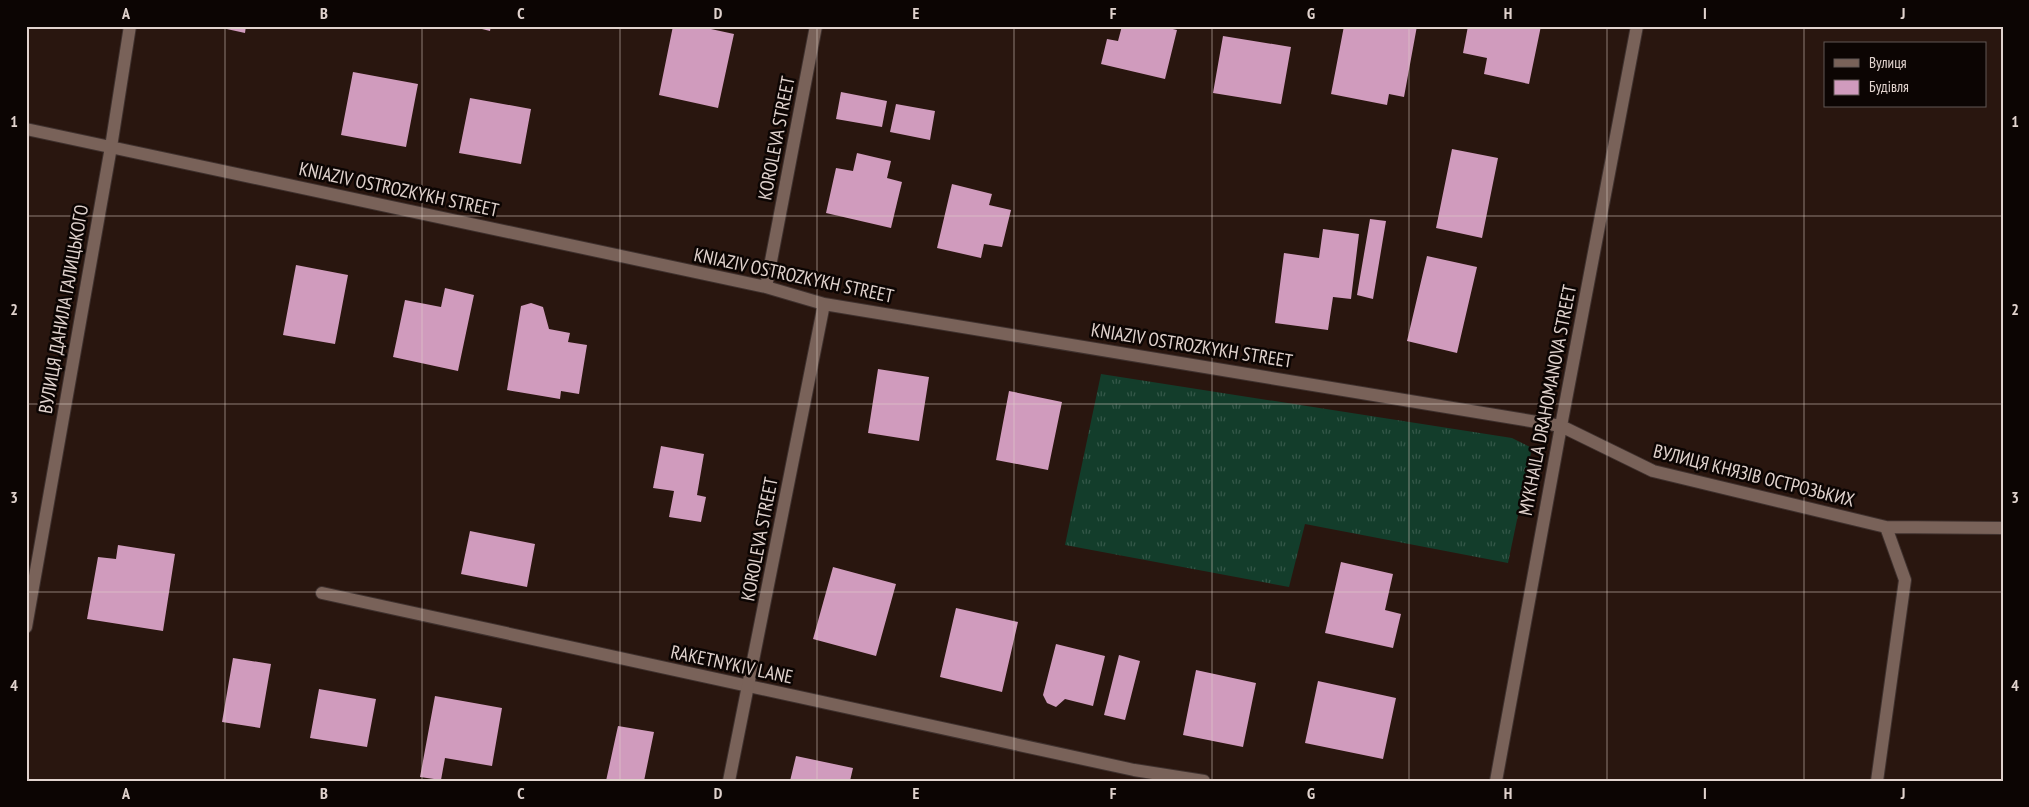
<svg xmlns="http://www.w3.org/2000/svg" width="2029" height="807" viewBox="0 0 2029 807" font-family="'PT Sans Narrow',sans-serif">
<defs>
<pattern id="grass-tufts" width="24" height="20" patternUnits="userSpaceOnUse" patternTransform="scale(1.25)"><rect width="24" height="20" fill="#133d2b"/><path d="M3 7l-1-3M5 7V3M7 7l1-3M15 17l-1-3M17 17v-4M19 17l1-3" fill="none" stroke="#355849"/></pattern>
</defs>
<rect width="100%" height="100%" fill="#29160f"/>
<path fill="url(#grass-tufts)" d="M1101,374L1512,438L1532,448L1508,563L1305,524L1289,587L1065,545Z"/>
<path fill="#d09bbd" d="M213,26H246L245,33Z
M470,26H491L490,31Z
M673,26H697L734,34L718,108L659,95Z
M1122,26H1160L1177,30L1165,79L1101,64L1107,39L1118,41Z
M1344,26H1417L1404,97L1389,94L1387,105L1331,94Z
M1468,26H1541L1529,84L1484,74L1487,58L1463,53Z
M1223,36L1291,47L1281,104L1213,93Z
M353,72L418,84L406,147L341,135Z
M841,92L887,101L882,127L836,119Z
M470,98L531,109L521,164L459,153Z
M896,104L935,111L930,140L890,132Z
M1452,149L1498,158L1482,238L1436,228Z
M857,153L891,161L887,178L902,182L891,228L826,213L836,168L853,171Z
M952,184L992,194L989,205L1011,210L1002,247L984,244L981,258L937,248Z
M1370,219L1386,221L1373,299L1357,295Z
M1323,229L1359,234L1351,299L1333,297L1328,330L1275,323L1284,253L1319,258Z
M1427,256L1477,267L1457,353L1407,341Z
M296,265L348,275L335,344L283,335Z
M445,288L474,295L458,371L393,357L405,300L441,307Z
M531,303L543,307L549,329L570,333L568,342L587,345L579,394L561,391L560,399L507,390L521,306Z
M878,369L929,377L919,441L868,433Z
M1009,391L1062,402L1048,470L996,460Z
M661,446L704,454L697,495L706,497L701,522L669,517L674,491L653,488Z
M470,531L535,544L527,587L461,574Z
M118,545L175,554L163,631L87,619L98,557L116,559Z
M1341,562L1393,574L1385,610L1401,614L1393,648L1325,633Z
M833,567L896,584L876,656L813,639Z
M956,608L1018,622L1002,692L940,677Z
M1056,644L1105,656L1093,706L1065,699L1056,707L1047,703L1043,695Z
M1119,655L1140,661L1125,720L1104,715Z
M233,658L271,664L260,728L222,722Z
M1196,670L1256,683L1243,747L1183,735Z
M1318,681L1396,698L1383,759L1305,743Z
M319,689L376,699L367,747L310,738Z
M435,696L502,708L492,766L445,758L441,780L420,777Z
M618,726L654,732L644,781H606Z
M796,756L853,768L850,781H790Z"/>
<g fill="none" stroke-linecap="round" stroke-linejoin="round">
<defs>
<path id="lane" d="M322,593L1134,770L1204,781"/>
<path id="street" d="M26,129L766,287L824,304L1561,426L1653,471L1886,527L2003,528
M766,287L816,26
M26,627L111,147L130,26
M729,781L824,304
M1496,781L1561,426L1637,26
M1877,781L1905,580L1886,527"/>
</defs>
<use href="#lane" stroke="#3f312e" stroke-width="14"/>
<use href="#street" stroke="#3f312e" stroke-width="14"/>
<use href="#lane" stroke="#796259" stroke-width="12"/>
<use href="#street" stroke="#796259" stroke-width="12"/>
</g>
<path fill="none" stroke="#e1d3ce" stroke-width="1" stroke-opacity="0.55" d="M225,26V781M422,26V781M620,26V781M817,26V781M1014,26V781M1212,26V781M1409,26V781M1607,26V781M1804,26V781M26,216H2003M26,404H2003M26,592H2003"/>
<g text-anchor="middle" stroke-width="5" stroke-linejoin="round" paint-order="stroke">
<g font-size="19" fill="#e1d3ce" stroke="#0c0503">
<text transform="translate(776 138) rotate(-79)" y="7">KOROLEVA STREET</text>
<text transform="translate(399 189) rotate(12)" y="7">KNIAZIV OSTROZKYKH STREET</text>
<text transform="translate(794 275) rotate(12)" y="7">KNIAZIV OSTROZKYKH STREET</text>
<text transform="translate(63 309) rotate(-80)" y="7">ВУЛИЦЯ ДАНИЛА ГАЛИЦЬКОГО</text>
<text transform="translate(1192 345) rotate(9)" y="7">KNIAZIV OSTROZKYKH STREET</text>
<text transform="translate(1547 400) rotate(-79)" y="7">MYKHAILA DRAHOMANOVA STREET</text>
<text transform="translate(1754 475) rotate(14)" y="7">ВУЛИЦЯ КНЯЗІВ ОСТРОЗЬКИХ</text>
<text transform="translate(759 539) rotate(-79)" y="7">KOROLEVA STREET</text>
<text transform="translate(732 664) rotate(12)" y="7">RAKETNYKIV LANE</text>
</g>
</g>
<rect width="2029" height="807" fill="none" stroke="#0c0503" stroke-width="55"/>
<rect x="1824" y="42" width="162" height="65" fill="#0c0503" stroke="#615754"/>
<rect x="1834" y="59" width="25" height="8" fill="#796259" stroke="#615754"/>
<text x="1869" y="68" font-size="15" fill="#e1d3ce">Вулиця</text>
<rect x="1834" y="80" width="25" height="15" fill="#d09bbd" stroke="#615754"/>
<text x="1869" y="92" font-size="15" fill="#e1d3ce">Будівля</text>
<rect x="28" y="28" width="1974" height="752" fill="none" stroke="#e1d3ce" stroke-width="2"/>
<g font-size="16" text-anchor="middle" font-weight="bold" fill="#e1d3ce">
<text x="126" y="19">A</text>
<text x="324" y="19">B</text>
<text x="521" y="19">C</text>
<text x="718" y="19">D</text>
<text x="916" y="19">E</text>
<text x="1113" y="19">F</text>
<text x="1311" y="19">G</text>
<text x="1508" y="19">H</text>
<text x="1705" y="19">I</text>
<text x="1903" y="19">J</text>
<text x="14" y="127">1</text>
<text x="2015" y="127">1</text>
<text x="14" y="315">2</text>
<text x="2015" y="315">2</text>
<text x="14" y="503">3</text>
<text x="2015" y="503">3</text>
<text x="14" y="691">4</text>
<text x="2015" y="691">4</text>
<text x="126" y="799">A</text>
<text x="324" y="799">B</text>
<text x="521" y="799">C</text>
<text x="718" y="799">D</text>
<text x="916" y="799">E</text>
<text x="1113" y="799">F</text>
<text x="1311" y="799">G</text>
<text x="1508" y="799">H</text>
<text x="1705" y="799">I</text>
<text x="1903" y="799">J</text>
</g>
</svg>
